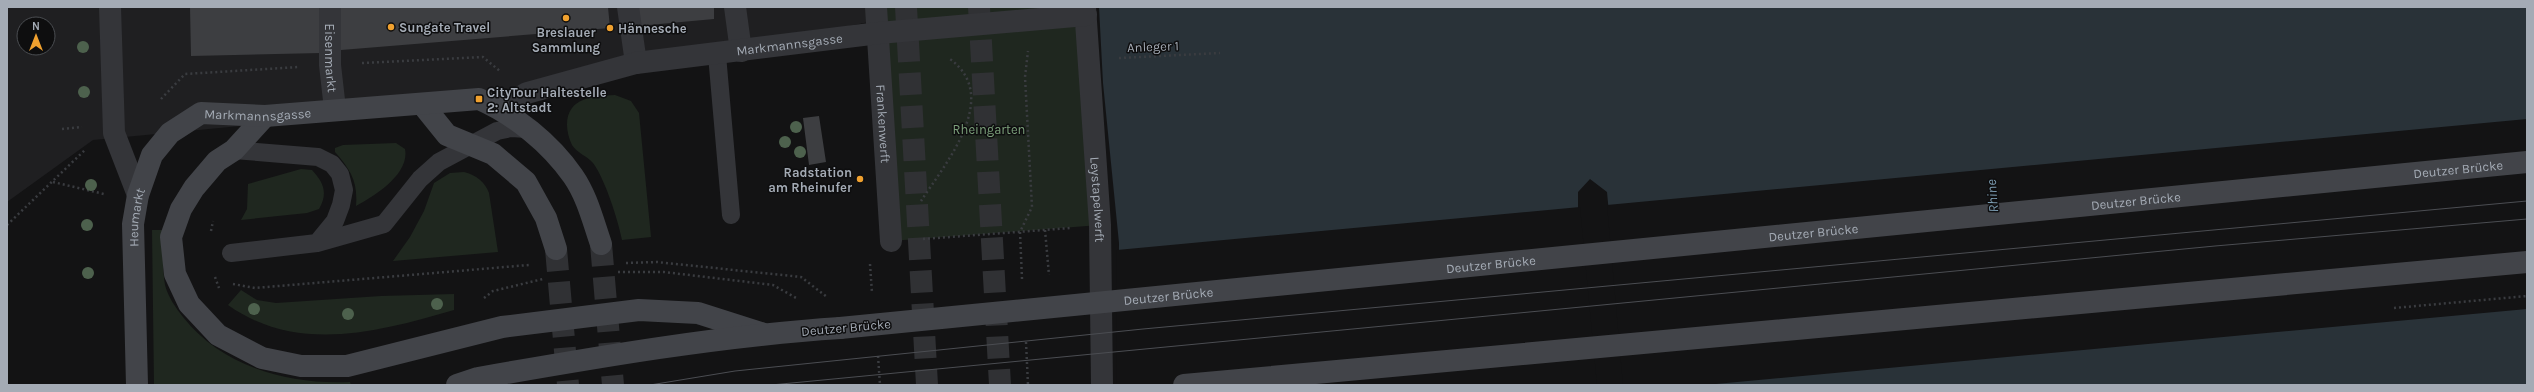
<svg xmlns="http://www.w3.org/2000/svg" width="2534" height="392" viewBox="0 0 2534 392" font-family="Karla,sans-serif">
<rect width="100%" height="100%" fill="#131314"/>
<path fill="#1f1f21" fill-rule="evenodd" d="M7,7H877L879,20L440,107L93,140L7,202ZM24,24H48V48H24Z"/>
<path fill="#1f271f" d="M876,7H1085L1100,225L891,241Z
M615,95L631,101L639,113L651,237L622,240C618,220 605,179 593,163C587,156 577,153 572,145C569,139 567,131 567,125C567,97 594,96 615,95Z
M396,143L405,149C410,174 375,196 356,206C358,182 351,170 335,152V148L343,145Z
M301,169L312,170C324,183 328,193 319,209L307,213L241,220L247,209L248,184Z
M464,172C476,175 485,182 489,193L498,252L393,261L410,237L424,211L434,183L450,173Z
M152,230H164C164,248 162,268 165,285C168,297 176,308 183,317C222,367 289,385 350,382L351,385H154Z
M241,290L257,300L276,303L381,296L454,294V310C378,332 297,354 228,305Z"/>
<path fill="#293238" d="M1099,7H2527V385H1625L1607,192L1590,179L1578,192V207L1595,385H1118L1119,243L1103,83Z"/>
<path fill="#131314" d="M2527,119V309L1705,385H1623L1607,205Z
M1580,207L1597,385H1116L1117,250Z"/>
<path fill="#3d3e41" d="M190,7H320L321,53L191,56Z
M340,7H608L610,28L341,50Z
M637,7H714V19L638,26Z
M819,116L826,162L809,165L803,118Z"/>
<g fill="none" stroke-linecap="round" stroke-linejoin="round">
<path stroke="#303134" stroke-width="22" stroke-dasharray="22 11" stroke-linecap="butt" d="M601,244L613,385
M556,249L568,385"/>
<path stroke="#303134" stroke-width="22" stroke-dasharray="22 11" stroke-linecap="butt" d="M906,7L927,385
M979,7L1000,385"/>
<path stroke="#3a3c40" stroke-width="2.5" stroke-dasharray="2 3" stroke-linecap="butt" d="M1119,58L1220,53
M362,63L483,57L501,72
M161,99L185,74L299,67
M62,129L82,127
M53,182L104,194
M921,201C945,164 1002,97 950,59
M7,225L86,149
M1045,230L1049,275
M211,231L213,221
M923,239L1070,228
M626,263L657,262L801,277L827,297
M870,264L872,293
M618,272H664L773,285L798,299
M215,277L219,288
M1022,279L1020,232L1032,207L1025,77L1028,51
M233,284L255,288L529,265
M484,298L493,291L543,279
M2394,308L2527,296
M1026,342L1028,385
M878,356L880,385"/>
<path stroke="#343539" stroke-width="18" d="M717,55L731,215
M234,150L318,157L332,164L340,174L344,190L341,205L335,221L317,243
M231,253L317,243L384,224L420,179L439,162L497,131L511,128L527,129"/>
<g stroke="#343539" stroke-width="22">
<path d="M110,7L114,133L138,195"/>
<path id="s1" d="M330,7V65L335,109"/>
<path d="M628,7L636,63"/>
<path d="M735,7L741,51"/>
<path id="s2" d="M876,7L891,241"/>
<path id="s3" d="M1085,7L1100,225L1102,385"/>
<path id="s4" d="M500,109L527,93L636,63L879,33L1086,15"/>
</g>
<g stroke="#424449" stroke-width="22">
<path d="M422,104L447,135L493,154L526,182L546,218L556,249"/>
<path d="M265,116L234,150L217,161L194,188L181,209L171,237L175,274L189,304L218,335L262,358L301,366H347L502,327L639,310L698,313L761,333"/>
<path id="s5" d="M137,385L133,224L138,195L152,155L170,133L201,113L265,116L479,99C515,115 550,143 573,176C587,196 593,221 601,244"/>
<path d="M457,385L478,378C598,357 718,336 840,328"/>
<path d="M1184,385L2527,262"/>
</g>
<path stroke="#4b4d52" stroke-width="1" d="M650,385L735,371L1143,329L2527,201
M771,385L2215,246L2527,219"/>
<path stroke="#424449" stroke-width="22" id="s6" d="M840,328L2527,162"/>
</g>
<g fill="#4d614d">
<circle cx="83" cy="47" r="6"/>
<circle cx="84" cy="92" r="6"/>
<circle cx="796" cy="127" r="6"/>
<circle cx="785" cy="142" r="6"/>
<circle cx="800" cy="152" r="6"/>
<circle cx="91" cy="185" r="6"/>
<circle cx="87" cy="225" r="6"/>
<circle cx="88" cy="273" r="6"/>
<circle cx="437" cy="304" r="6"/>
<circle cx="254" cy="309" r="6"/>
<circle cx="348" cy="314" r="6"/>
</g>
<g fill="#f0a12f" stroke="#0e0e0f" stroke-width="1.5">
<circle cx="566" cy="18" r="4"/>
<circle cx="391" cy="27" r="4"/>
<circle cx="610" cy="28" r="4"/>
<rect x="475" y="95" width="8" height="8" rx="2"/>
<circle cx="860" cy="179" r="4"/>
</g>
<g text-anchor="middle" stroke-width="3" stroke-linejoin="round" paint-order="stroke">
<g font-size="13" font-weight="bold" fill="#a4abb5" stroke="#0e0e0f" text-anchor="start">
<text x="399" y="32">Sungate Travel</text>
<text x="618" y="33">Hännesche</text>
<text x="566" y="37" text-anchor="middle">Breslauer<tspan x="566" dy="15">Sammlung</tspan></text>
<text x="487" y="97">CityTour Haltestelle<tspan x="487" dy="15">2: Altstadt</tspan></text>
<text x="852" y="177" text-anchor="end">Radstation<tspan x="852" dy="15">am Rheinufer</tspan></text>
</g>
<g font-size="13" fill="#a4abb5" stroke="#0e0e0f">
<text dy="5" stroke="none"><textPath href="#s4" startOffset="299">Markmannsgasse</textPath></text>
<text transform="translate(1153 46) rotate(-2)" y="5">Anleger 1</text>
<text dy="5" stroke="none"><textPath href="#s1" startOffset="51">Eisenmarkt</textPath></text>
<text dy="5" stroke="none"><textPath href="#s5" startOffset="355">Markmannsgasse</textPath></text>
<text dy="5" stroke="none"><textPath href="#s2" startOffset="117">Frankenwerft</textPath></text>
<text dy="5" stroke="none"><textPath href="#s6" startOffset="1626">Deutzer Brücke</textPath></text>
<text dy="5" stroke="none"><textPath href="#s3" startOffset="193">Leystapelwerft</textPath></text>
<text dy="5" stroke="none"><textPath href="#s6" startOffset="1302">Deutzer Brücke</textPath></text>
<text dy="5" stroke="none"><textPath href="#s5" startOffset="168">Heumarkt</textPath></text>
<text dy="5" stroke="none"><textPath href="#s6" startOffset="978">Deutzer Brücke</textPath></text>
<text dy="5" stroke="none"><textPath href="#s6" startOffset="654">Deutzer Brücke</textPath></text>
<text dy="5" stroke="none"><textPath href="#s6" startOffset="330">Deutzer Brücke</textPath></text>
<text transform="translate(846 327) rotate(-5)" y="5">Deutzer Brücke</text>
</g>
<g font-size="13" fill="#7ca07b" stroke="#0e0e0f">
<text x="989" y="134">Rheingarten</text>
</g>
<g font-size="14" font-style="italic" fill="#7b9bb0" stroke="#0e0e0f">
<text transform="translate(1992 196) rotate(-94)" y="5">Rhine</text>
</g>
</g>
<rect width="2534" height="392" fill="none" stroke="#a4abb5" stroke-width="16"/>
<g transform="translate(36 36)"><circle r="19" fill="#0e0e0f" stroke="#4a4d51"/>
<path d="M0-3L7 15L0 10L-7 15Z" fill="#f0a12f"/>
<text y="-6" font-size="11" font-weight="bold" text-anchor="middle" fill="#a4abb5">N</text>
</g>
</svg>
